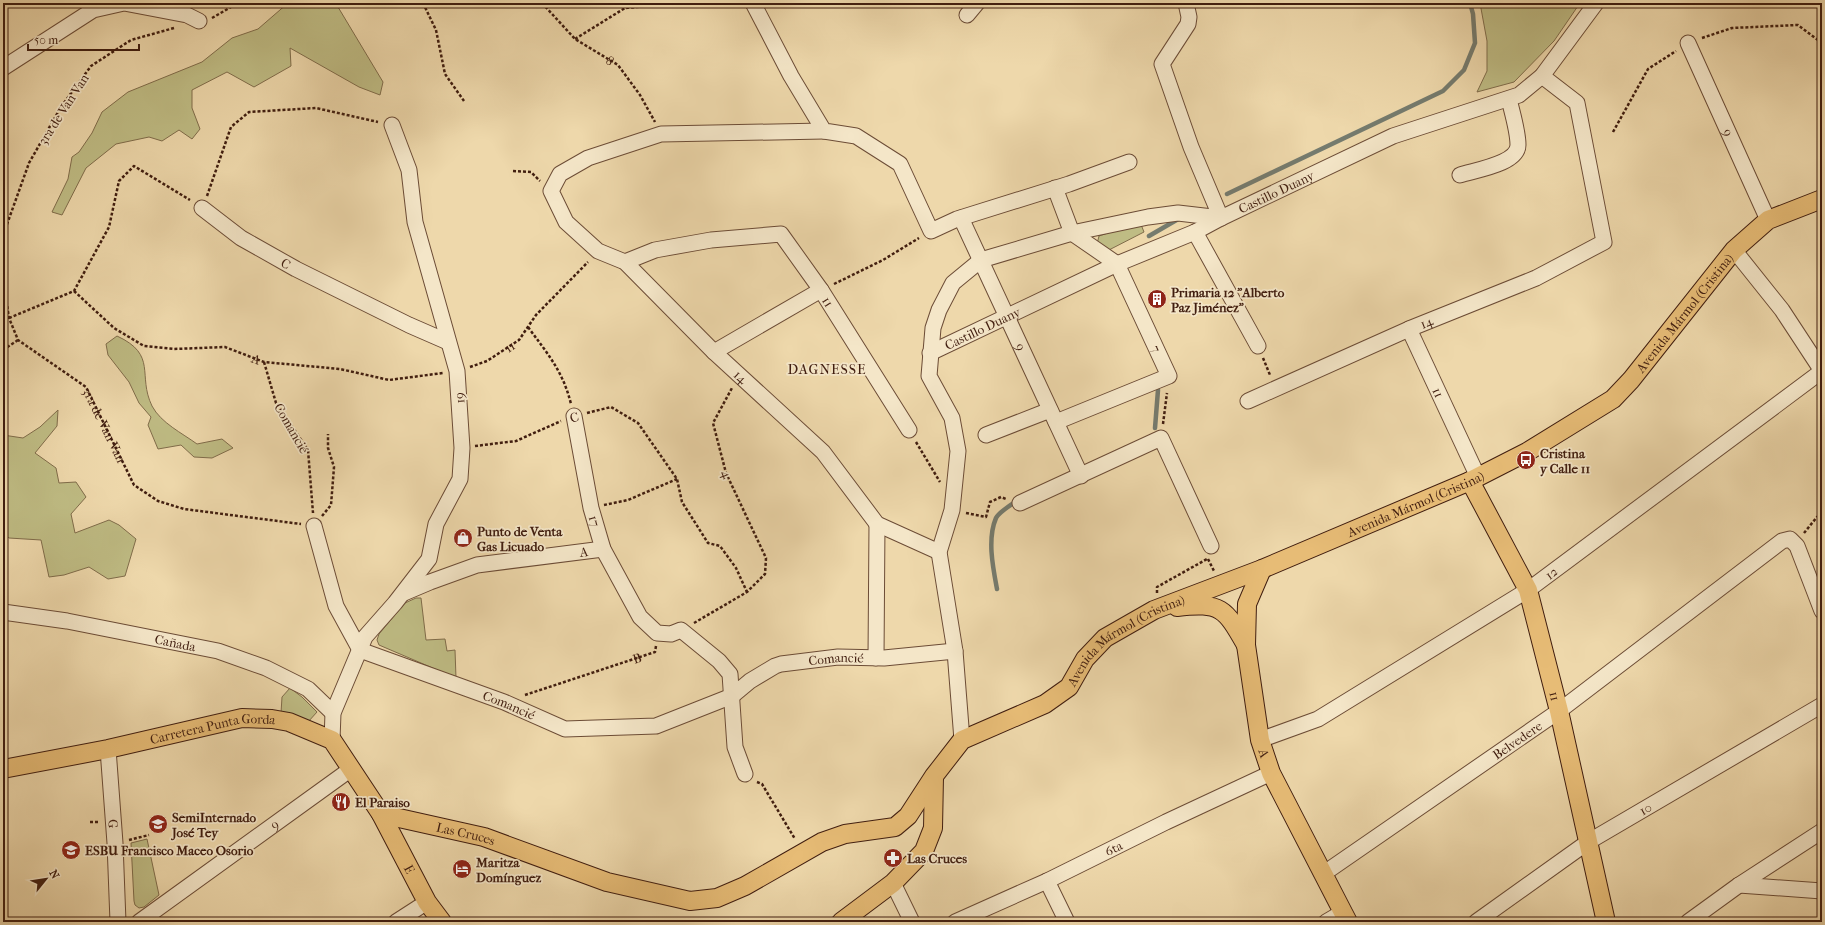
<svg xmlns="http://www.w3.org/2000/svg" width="1825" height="925" viewBox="0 0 1825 925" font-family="'IM FELL French Canon',serif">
<rect width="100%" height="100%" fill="#eed8ab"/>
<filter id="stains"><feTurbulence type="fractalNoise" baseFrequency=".005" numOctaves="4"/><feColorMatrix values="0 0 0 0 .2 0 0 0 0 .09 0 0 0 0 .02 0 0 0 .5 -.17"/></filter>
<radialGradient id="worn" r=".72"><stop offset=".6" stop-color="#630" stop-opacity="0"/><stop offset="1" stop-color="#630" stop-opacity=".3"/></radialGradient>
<path fill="#bfbc84" stroke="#806c4a" d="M288,3L338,7L383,82L380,95L359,87L290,48L291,66L254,87L227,72L192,90V108L200,129L192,139L179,130L162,141L149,137L116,144L86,168L62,215L52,212L68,179L72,157L79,152L92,133L102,112L128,92L202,62L232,38L258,29Z
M1480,3H1580L1554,41L1514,82L1477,92L1487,71V41Z
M1140,222L1144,232L1105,252L1097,244L1099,236Z
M117,336C158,355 137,375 152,406C161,423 182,433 197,444L222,439L233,448L212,458L194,457L181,445L158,449L148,425L151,417L139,403L129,382L108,355L106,344Z
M58,410L57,426L35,453L56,468L59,483L76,482L86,497L71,514L75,533L109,520L119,525L136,539L125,576L108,579L89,567L64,575L49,577L41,540L9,538L3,534V435L23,438L40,427Z
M416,598H421L426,640L445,639L447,651L455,650L456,678L379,645L377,640L379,634L405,603Z
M290,688L302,697L317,712L308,722L281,713L282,697Z
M147,839L159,895L144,907L139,908L135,905L134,901L131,843Z"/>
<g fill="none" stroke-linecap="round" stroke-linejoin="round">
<path stroke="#757b6e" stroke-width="4.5" d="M1227,194L1443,91L1464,70L1475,43L1473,14L1470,3
M1149,236L1180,218
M1155,428L1158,390
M997,589C993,568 987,539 996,518C999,512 1012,504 1018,500"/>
<defs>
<g id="minor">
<path d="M753,3L791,76L824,131L856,136L900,164L931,231L957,219L1069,184L1129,162"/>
<path d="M967,15L977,3"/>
<path id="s6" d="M1688,43L1768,220"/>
<path d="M3,68L93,10L124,3L187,15L199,21"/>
<path id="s7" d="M824,131L661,134L588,158L560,174L551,191L566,222L598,251L625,262L714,352L823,452L877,524L939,552"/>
<path d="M1460,175C1475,170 1518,164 1518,145C1518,131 1512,112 1509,99"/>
<path id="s8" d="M1055,188L1072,233L1117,264L1169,376L1056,422"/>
<path id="s9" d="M202,208L241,238L296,269L409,325L448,342"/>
<path id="s10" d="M961,218L1081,476"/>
<path d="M1195,232L1258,346"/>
<path d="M1734,250L1782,310L1822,371"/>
<path id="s11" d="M625,262L655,250L711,240L781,234L821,290L909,430"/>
<path id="s12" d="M1409,329L1478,477"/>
<path d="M714,352L821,290"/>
<path id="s13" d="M930,353L1117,264L1195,232L1221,218L1393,136L1519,95L1542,76L1596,3"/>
<path id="s14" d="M1248,401L1409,329L1536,278L1604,242L1577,103L1542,76"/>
<path id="s15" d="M574,416L591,508L603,549L640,617L657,633L671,634L681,630L719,661L730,674L735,747L745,774"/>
<path d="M986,435L1050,410"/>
<path d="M1020,503L1161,438L1211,546"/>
<path id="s16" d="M314,526L336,606L360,650L504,702L565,729L656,726L732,696L750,681L775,666L781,664L838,657L884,658L955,651"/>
<path id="s17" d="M404,593L430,582L477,565L603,549"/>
<path id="s18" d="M3,612L67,621L218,651L266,668L308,689L333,713"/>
<path d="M876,658L877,524"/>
<path d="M332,740L333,713L365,637L395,603L429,559L436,524L460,479L462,448L457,371L415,222L409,170L392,125"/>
<path d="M962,740L955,651L939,552L952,510L958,451L952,418L929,376L933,328L939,310L953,283L981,260L1072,233L1148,217L1178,213L1221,218L1191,147L1162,64L1188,24L1189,17L1186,3"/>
<path id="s19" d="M1260,740L1318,719L1528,590L1822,371"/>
<path id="s20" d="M108,749L115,843L118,922"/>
<path id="s21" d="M1323,874L1559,711L1782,541L1790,539L1797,546L1822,611"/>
<path d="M1047,881L1067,922"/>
<path d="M893,883L912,922"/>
<path d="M1739,885L1822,891"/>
<path id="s22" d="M139,922L351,769"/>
<path d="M396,922L427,902"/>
<path id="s23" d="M955,922L1047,881L1166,822L1271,773"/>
<path d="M1326,922L1343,912"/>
<path id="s24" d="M1476,922L1588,842L1822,705"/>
<path d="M1688,922L1739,885L1822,831"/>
</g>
<g id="major">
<path id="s25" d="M1470,481L1528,590L1559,711L1606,922"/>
<path id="s26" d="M1262,569L1247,604L1246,645L1260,740L1271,773L1348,922"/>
<path d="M1177,607C1221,602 1225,608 1246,645"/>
<path id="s27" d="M3,769L108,749L242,718L272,719L289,722L332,740L381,814L427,902L442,922"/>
<path id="s28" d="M381,814L484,837L607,882L690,901L717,898L745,886L822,842L845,834L895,827L908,816L934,776L962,740L1045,704L1069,687L1085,659L1105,638L1154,610L1262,569L1470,481L1527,452L1613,399L1631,380L1734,250L1768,220L1822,199"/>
<path d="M841,922L893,883L924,851L933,828L934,777"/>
</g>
</defs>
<use href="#minor" stroke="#6c4c36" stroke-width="17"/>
<use href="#major" stroke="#401d0f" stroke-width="20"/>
<g stroke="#401d0f" stroke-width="2.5" stroke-dasharray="3 2" stroke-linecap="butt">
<path d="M423,3L436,30L445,74L464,101"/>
<path id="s1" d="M542,3L575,39L618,65L640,95L655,122"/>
<path d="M212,18L238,3"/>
<path id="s2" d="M174,28L131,40L91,66L61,107L29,163L6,227L4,285L9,318L18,340L86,387L134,485L158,501L184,509L301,524"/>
<path d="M1702,38L1732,28L1798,25L1822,43"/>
<path d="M575,39L625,8L679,3"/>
<path d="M1613,132L1648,69L1676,51"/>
<path d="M513,171L531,172L540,181"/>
<path d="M207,196L231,127L249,112L316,108L378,122"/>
<path d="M834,284L883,260L919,238"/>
<path id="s3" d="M74,291L114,328L144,346L174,349L225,347L264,362L340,369L389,380L443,373"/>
<path d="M9,318L74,291L109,227L119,181L134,166L190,200"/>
<path d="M528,327C547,353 563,371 571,404"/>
<path d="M3,350L18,340"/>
<path d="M1263,358L1270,375"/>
<path d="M264,362L276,403L308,450L313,513"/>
<path id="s4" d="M470,367L487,361L519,340L536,315L588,262"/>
<path d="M587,413L611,407L638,423L677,479L682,502L708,543L720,546L736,568L747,592"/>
<path d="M1163,424L1167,393"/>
<path d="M916,442L940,482"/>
<path d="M475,446L516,441L561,421"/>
<path d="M604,505L628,500L677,479"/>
<path d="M966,513L986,517L990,502L1001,497L1006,499"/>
<path d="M322,516L331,505L334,467L328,448V434"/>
<path d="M1804,533L1817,517L1822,515"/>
<path d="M1208,559L1214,571"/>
<path d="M1157,593V587L1207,559"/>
<path d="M694,623L747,592L765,574L766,558L726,473L713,423L732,388"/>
<path id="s5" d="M525,695L655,652L656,646"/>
<path d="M757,782L762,784L795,839"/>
<path d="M90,822H100"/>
<path d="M129,840L149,835"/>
</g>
<use href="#minor" stroke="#f4e6c8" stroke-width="15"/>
<use href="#major" stroke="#e7bc76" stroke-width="18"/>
</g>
<defs>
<symbol id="building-disc" viewBox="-11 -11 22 22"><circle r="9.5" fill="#8f2418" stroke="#f4e6c8"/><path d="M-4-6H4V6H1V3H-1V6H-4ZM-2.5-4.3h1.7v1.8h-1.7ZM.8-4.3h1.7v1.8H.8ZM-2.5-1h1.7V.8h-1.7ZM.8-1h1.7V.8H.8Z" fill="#fff"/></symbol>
<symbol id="bus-disc" viewBox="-11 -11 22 22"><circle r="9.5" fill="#8f2418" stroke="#f4e6c8"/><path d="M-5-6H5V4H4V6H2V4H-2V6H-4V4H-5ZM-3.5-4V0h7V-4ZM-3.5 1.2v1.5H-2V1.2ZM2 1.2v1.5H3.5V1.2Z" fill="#fff"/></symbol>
<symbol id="shop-disc" viewBox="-11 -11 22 22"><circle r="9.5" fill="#8f2418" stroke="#f4e6c8"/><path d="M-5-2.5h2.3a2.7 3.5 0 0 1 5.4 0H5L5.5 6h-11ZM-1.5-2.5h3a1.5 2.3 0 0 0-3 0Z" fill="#fff"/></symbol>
<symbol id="restaurant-disc" viewBox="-11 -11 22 22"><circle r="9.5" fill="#8f2418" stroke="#f4e6c8"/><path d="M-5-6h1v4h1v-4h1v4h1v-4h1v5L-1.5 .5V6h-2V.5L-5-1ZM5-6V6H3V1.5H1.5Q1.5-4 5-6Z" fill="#fff"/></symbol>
<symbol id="school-disc" viewBox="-11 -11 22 22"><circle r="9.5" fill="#8f2418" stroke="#f4e6c8"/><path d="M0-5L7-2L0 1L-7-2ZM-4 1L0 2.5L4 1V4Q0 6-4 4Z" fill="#fff"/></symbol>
<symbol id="pharmacy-disc" viewBox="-11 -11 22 22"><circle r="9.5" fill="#8f2418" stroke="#f4e6c8"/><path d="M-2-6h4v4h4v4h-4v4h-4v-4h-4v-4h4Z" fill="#fff"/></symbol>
<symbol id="hotel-disc" viewBox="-11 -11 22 22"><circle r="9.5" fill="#8f2418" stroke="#f4e6c8"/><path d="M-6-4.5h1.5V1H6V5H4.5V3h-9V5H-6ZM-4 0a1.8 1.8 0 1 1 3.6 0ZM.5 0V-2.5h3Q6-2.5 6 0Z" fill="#fff"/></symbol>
</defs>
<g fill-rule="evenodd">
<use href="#building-disc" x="1146" y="288" width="22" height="22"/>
<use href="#bus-disc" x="1515" y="449" width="22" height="22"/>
<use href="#shop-disc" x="452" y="527" width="22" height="22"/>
<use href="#restaurant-disc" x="330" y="791" width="22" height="22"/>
<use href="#school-disc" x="147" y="813" width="22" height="22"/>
<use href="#school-disc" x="60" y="839" width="22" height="22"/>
<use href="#pharmacy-disc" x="882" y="847" width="22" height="22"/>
<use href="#hotel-disc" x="451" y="858" width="22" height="22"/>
</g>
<g text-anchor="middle" stroke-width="3.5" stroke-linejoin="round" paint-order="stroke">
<g font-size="13" fill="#401d0f" stroke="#f4e6c8">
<text dy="5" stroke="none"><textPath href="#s1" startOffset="90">8</textPath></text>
<text transform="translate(63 109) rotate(-57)" y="5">3ra de Van Van</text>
<text dy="5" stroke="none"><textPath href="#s6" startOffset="98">9</textPath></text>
<text dy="5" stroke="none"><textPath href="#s13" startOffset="382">Castillo Duany</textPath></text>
<text dy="5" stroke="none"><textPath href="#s9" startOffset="101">C</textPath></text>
<text dy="5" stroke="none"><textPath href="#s11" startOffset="242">11</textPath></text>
<text dy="5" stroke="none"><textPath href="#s28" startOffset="1509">Avenida Mármol (Cristina)</textPath></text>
<text dy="5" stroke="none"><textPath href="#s14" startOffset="195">14</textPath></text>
<text dy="5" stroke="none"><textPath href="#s13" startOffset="58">Castillo Duany</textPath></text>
<text dy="5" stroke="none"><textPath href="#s4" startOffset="45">11</textPath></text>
<text dy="5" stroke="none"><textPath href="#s10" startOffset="142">9</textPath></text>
<text dy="5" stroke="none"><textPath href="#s8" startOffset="196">7</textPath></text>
<text dy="5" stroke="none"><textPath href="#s3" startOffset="204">A</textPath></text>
<text dy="5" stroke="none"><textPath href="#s7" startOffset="561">14</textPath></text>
<text dy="5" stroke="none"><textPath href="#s12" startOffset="70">11</textPath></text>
<text transform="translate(459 398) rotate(-94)" y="5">19</text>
<text transform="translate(574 417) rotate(-18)" y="5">C</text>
<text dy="5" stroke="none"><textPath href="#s2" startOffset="516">3ra de Van Van</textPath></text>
<text transform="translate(292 428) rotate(60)" y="5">Comancié</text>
<text transform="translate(727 474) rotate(69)" y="5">4</text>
<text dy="5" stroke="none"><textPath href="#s28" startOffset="1173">Avenida Mármol (Cristina)</textPath></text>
<text dy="5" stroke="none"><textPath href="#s15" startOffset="107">17</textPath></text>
<text dy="5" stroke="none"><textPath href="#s17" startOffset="186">A</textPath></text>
<text dy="5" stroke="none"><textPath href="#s19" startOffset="337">12</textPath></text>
<text dy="5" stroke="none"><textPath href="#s18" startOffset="175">Cañada</textPath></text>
<text dy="5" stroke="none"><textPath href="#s28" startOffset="849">Avenida Mármol (Cristina)</textPath></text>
<text dy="5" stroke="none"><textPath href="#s5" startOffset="118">B</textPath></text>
<text dy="5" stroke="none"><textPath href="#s16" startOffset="640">Comancié</textPath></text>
<text dy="5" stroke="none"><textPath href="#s25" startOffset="233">11</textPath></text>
<text dy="5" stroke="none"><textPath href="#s16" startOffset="292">Comancié</textPath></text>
<text dy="5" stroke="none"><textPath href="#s27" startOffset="214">Carretera Punta Gorda</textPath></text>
<text dy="5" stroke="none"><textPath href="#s21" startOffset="236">Belvedere</textPath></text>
<text dy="5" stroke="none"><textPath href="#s26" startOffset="189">A</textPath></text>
<text dy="5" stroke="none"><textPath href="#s24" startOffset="204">10</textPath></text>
<text dy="5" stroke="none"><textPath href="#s20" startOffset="75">G</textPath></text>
<text dy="5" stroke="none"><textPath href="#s22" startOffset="167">9</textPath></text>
<text dy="5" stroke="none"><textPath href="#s28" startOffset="87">Las Cruces</textPath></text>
<text dy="5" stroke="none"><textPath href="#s23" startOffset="175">6ta</textPath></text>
<text dy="5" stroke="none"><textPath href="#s27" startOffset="489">E</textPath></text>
</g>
<g font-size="13" font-weight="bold" fill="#401d0f" stroke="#f4e6c8" text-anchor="start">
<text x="1171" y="297">Primaria 12 "Alberto<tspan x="1171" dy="15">Paz Jiménez"</tspan></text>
<text x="1540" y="458">Cristina<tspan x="1540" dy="15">y Calle 11</tspan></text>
<text x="477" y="536">Punto de Venta<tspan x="477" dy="15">Gas Licuado</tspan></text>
<text x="355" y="807">El Paraiso</text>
<text x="172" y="822">SemiInternado<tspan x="172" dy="15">José Tey</tspan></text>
<text x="85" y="855">ESBU Francisco Maceo Osorio</text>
<text x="907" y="863">Las Cruces</text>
<text x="476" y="867">Maritza<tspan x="476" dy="15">Domínguez</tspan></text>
</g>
<g font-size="14" letter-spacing="1" fill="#401d0f" stroke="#f4e6c8">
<text x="827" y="374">DAGNESSE</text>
</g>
</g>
<rect width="1825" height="925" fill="none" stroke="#eed8ab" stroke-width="16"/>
<rect x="4" y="4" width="1817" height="917" fill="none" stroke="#401d0f" stroke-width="2"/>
<rect x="8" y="8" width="1809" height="909" fill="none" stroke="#401d0f"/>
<g transform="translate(46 879) rotate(60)" stroke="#f4e6c8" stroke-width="3" paint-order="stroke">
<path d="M0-3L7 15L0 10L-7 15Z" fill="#401d0f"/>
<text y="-6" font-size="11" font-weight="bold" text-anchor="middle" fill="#401d0f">N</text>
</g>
<path d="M28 44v6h111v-6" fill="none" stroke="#401d0f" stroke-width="2"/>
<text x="34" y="44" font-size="12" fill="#401d0f" stroke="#f4e6c8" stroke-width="3" paint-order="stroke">50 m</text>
<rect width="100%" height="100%" filter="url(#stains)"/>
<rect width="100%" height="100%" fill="url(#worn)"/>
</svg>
